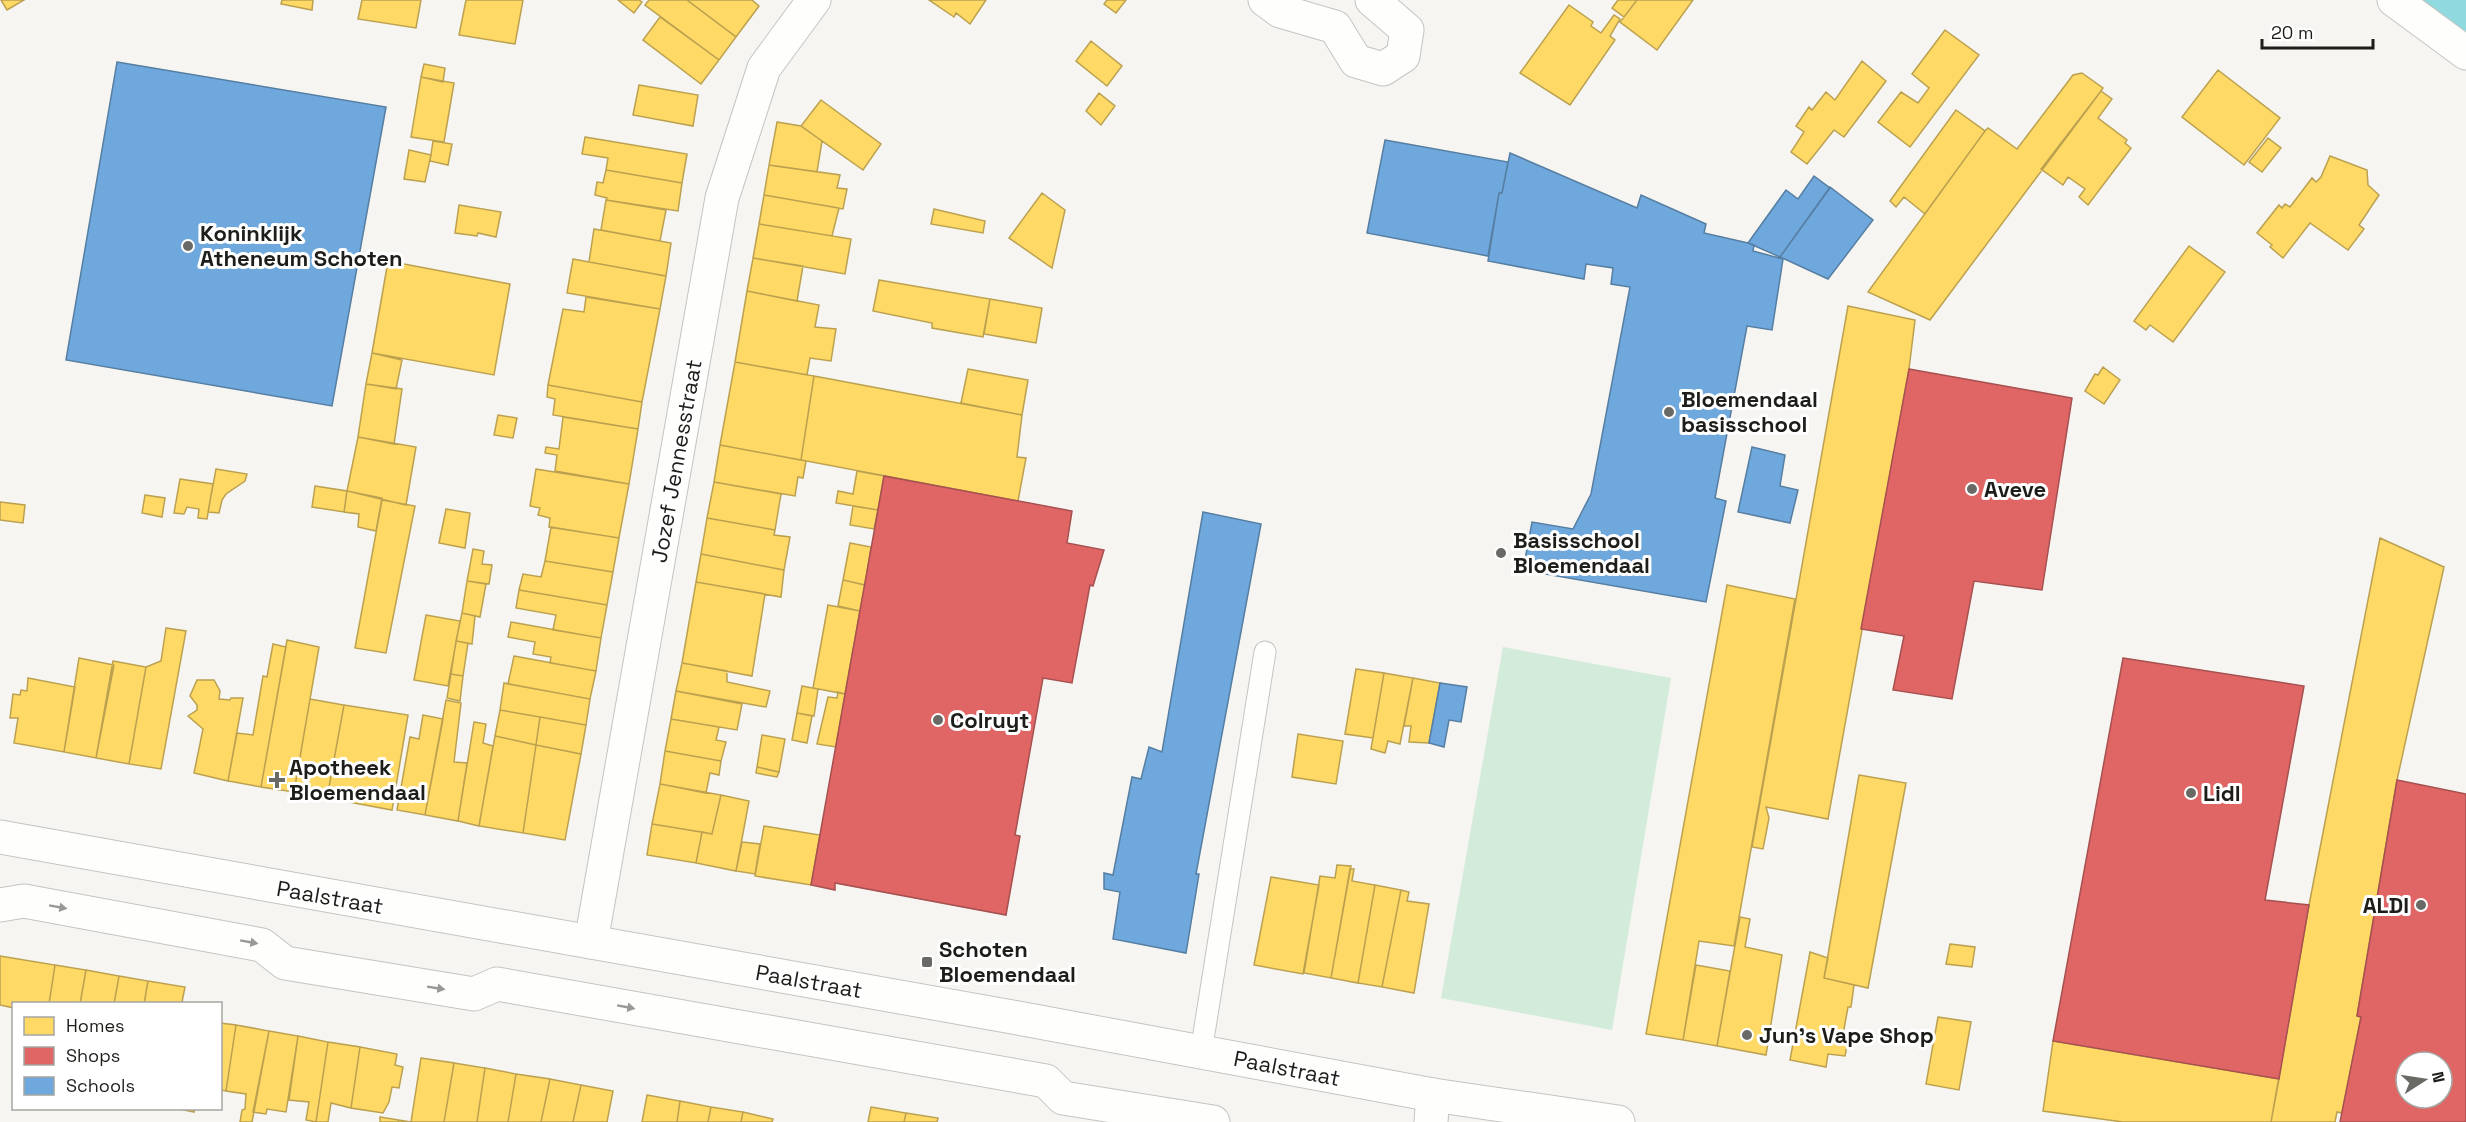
<svg xmlns="http://www.w3.org/2000/svg" width="2466" height="1122" viewBox="0 0 2466 1122" font-family="'Space Grotesk',sans-serif">
<rect width="100%" height="100%" fill="#f6f5f1"/>
<path fill="#d3ebda" d="M1503,647L1671,678L1612,1030L1441,998Z"/>
<path fill="#ffd966" stroke="#bba14f" stroke-width="1.5" d="M1,0H24L7,10Z
M282,0H313L312,10L281,4Z
M362,0H421L416,28L358,19Z
M466,0H523L515,44L459,35Z
M618,0H639L642,2L634,13Z
M649,0H687L736,37L719,60L645,5Z
M687,0H752L759,6L736,37Z
M929,0H986L970,24L956,13L954,17Z
M1107,0H1126L1116,13L1104,4Z
M1618,0H1637L1624,17L1612,8Z
M1637,0H1693L1657,50L1620,22Z
M1569,5L1593,22L1591,26L1601,33L1614,15L1620,19L1610,36L1615,40L1570,105L1520,73Z
M660,17L719,60L701,84L643,40Z
M1945,30L1979,55L1910,147L1878,122L1901,92L1918,103L1929,88L1912,74Z
M1091,41L1122,66L1107,86L1076,61Z
M1862,61L1886,81L1844,137L1834,130L1807,164L1791,152L1804,132L1796,126L1809,107L1812,110L1826,92L1835,100Z
M424,64L445,68L443,82L421,77Z
M2218,70L2280,118L2244,165L2182,117Z
M2082,73L2103,88L2101,91L1930,320L1868,292L1985,131L1988,128L2017,149L2073,75Z
M421,77L454,83L444,142L411,137Z
M639,85L698,95L693,126L633,115Z
M2101,91L2112,99L2098,118L2127,140L2125,143L2131,148L2088,205L2079,197L2085,189L2068,177L2063,185L2041,169Z
M1099,93L1115,106L1101,125L1086,111Z
M821,100L881,144L863,170L801,126Z
M1956,110L1985,131L1925,214L1904,197L1896,207L1890,201Z
M777,122L801,126L822,141L817,172L769,165Z
M585,137L687,154L682,183L606,170L608,158L582,154Z
M2268,138L2281,148L2262,172L2249,162Z
M433,141L452,144L448,165L430,161Z
M409,150L431,155L425,182L404,179Z
M2330,156L2367,170L2368,185L2379,195L2359,225L2364,229L2348,250L2310,223L2283,258L2270,247L2272,245L2257,233L2279,205L2282,208L2285,204L2290,207L2312,178L2316,182L2321,177Z
M769,165L840,175L837,188L847,189L843,209L764,195Z
M606,170L682,183L678,211L606,200L607,198L595,195L597,182L603,183Z
M1042,193L1065,210L1052,268L1009,238Z
M764,195L839,208L832,236L759,224Z
M606,200L666,210L660,241L601,230Z
M459,205L501,212L496,237L478,233L477,236L455,233Z
M934,209L985,221L983,233L931,224Z
M759,224L851,239L845,274L753,258Z
M594,229L671,243L666,276L589,262Z
M2189,246L2225,272L2173,342L2150,325L2146,330L2134,321Z
M753,258L803,266L797,301L747,291Z
M573,259L666,276L660,309L567,293Z
M388,261L510,284L494,375L372,353Z
M879,280L990,299L983,337L932,328V323L873,311Z
M747,291L819,305L815,327L836,329L831,361L810,358L807,375L735,362Z
M586,297L660,309L642,402L548,385L563,309L584,312Z
M990,299L1042,308L1036,343L984,334Z
M1848,306L1915,320L1909,369L1828,819L1766,807L1769,818L1763,849L1752,847Z
M372,353L402,360L396,389L366,384Z
M735,362L814,376L801,460L720,445Z
M2103,367L2120,380L2104,404L2085,391L2095,374L2098,375Z
M968,369L1028,380L1022,415L961,403Z
M814,376L1022,415L1017,457L1026,458L1018,501L801,460Z
M366,384L402,389L394,444L358,437Z
M548,385L642,402L638,429L553,415L555,399L547,397Z
M498,415L517,418L513,438L494,435Z
M563,417L638,429L629,484L555,471L557,455L545,453L546,447L559,449Z
M358,437L416,447L406,505L347,491Z
M720,445L806,461L803,478L798,477L795,496L714,482Z
M216,469L247,474L245,481L226,494L222,500L219,513L208,512Z
M536,469L629,484L619,538L549,527L550,518L538,515L540,508L530,506Z
M857,471L884,476L878,510L836,503L838,491L853,494Z
M180,479L213,484L207,519L198,518L199,509L187,507L184,514L174,513Z
M714,482L781,494L775,530L707,518Z
M315,486L347,491L344,512L312,507Z
M347,491L382,498L376,531L358,527L359,514L344,512Z
M145,495L165,498L162,517L142,513Z
M382,500L415,506L386,653L355,648Z
M0,502L25,505L23,523L0,520Z
M853,506L878,510L874,529L850,525Z
M446,509L470,513L465,548L439,543Z
M707,518L775,530L774,535L790,537L784,570L701,554Z
M551,527L619,538L613,572L545,561Z
M2380,538L2444,567L2397,780L2357,1016L2361,1017L2342,1113L2337,1112L2335,1122H2271L2309,905Z
M850,543L871,547L865,585L843,580Z
M473,549L484,551L482,564L492,565L489,584L467,581Z
M701,554L784,570L781,597L696,582Z
M545,561L613,572L607,605L519,590L523,574L541,577Z
M843,580L865,585L860,611L838,606Z
M467,581L486,584L480,617L462,613Z
M696,582L765,594L752,676L682,663Z
M1727,585L1795,599L1734,946L1699,941L1683,1040L1646,1034Z
M519,590L607,605L601,638L553,630L556,615L516,608Z
M828,605L860,611L845,694L813,688Z
M462,613L475,616L472,644L456,641Z
M426,615L460,621L448,686L414,680Z
M511,622L601,638L596,671L550,663L551,657L533,654L535,642L508,637Z
M166,628L186,631L161,769L129,764L146,667L161,661Z
M287,640L319,647L294,792L261,787Z
M456,641L468,643L463,676L451,674Z
M273,644L286,647L261,787L228,781L237,733L253,735L263,676L267,677Z
M514,656L596,671L590,699L508,684Z
M79,658L114,665L96,758L64,752Z
M113,661L146,667L129,764L96,758Z
M682,663L727,671V682L770,691L766,707L676,691Z
M1356,669L1384,673L1373,738L1345,734Z
M1384,673L1413,678L1400,744L1388,741L1385,753L1371,749Z
M451,674L463,676L460,701L447,698Z
M28,678L75,687L64,752L14,743L18,718H10L13,694L20,695L21,690L27,691Z
M1413,678L1440,683L1429,743L1409,742L1411,726H1404Z
M197,680H214L220,691L219,699L230,700L231,698H243L228,781L194,773L203,729L188,716L197,710V705L190,696Z
M504,683L590,699L586,725L500,710Z
M802,686L818,689L814,716L797,713Z
M676,691L742,704L737,730L671,719Z
M838,692L845,694L836,747L817,744L828,697L837,698Z
M310,699L344,705L327,798L294,792Z
M446,700L461,703L454,762L467,763L458,821L425,815Z
M344,705L408,715L392,810L327,798Z
M500,710L540,717L536,745L495,736Z
M797,713L812,716L807,743L792,740Z
M423,715L443,719L425,815L397,810L410,737L419,739Z
M540,717L586,725L581,754L536,745Z
M671,719L719,727L716,740L726,742L721,761L665,751Z
M474,722L486,724L483,743L493,746L479,826L458,821Z
M1298,734L1343,741L1336,784L1292,777Z
M762,735L785,739L779,772L757,767Z
M495,736L536,745L523,833L479,826Z
M536,745L581,754L565,840L523,833Z
M665,751L721,761L719,775L710,773L706,793L660,784Z
M757,767L779,772L777,777L756,773Z
M1859,775L1906,783L1868,988L1824,978Z
M660,784L721,795L712,834L652,824Z
M721,795L749,801L736,871L696,863L702,832L712,834Z
M652,824L702,832L696,863L647,855Z
M764,826L820,835L811,885L755,876Z
M742,842L760,844L755,874L736,871Z
M1337,865L1351,866L1331,978L1304,973L1320,876L1335,878Z
M1350,869H1354L1352,881L1375,885L1358,983L1331,978Z
M1271,877L1319,885L1303,974L1254,965Z
M1375,885L1401,890L1382,987L1358,983Z
M1401,890L1409,892L1407,901L1429,904L1414,993L1382,987Z
M1740,917L1750,919L1745,947L1782,955L1766,1055L1717,1046Z
M1950,944L1975,947L1972,967L1946,964Z
M1810,952L1828,958L1824,978L1854,985L1851,1007H1848L1842,1040L1848,1041L1845,1056L1828,1054L1826,1067L1790,1060Z
M0,956L55,965L49,1004H14V1008L0,1005Z
M55,965L86,970L80,1004H49Z
M1696,965L1730,971L1717,1046L1683,1040Z
M86,970L119,976L114,1004H80Z
M119,976L148,981L144,1004H114Z
M148,981L185,987L182,1002L189,1004H144Z
M1938,1017L1971,1022L1959,1090L1926,1084Z
M220,1023L236,1025L226,1091L220,1090Z
M236,1025L269,1031L252,1122H240L242,1110L245,1109L246,1094L226,1091Z
M269,1031L298,1036L286,1112L267,1109L266,1114L253,1112Z
M298,1036L328,1042L316,1122L306,1120L309,1102L289,1100Z
M2053,1041L2279,1079L2271,1122H2123L2043,1111Z
M328,1042L360,1047L351,1108L331,1103L328,1122H316Z
M360,1047L397,1054L395,1065L403,1067L399,1088L392,1087L389,1102L383,1113L351,1108Z
M421,1058L454,1063L444,1122H398L399,1120L411,1122Z
M454,1063L485,1068L477,1122H444Z
M485,1068L516,1074L508,1122H477Z
M516,1074L550,1079L541,1122H508Z
M550,1079L581,1085L573,1122H541Z
M581,1085L613,1091L607,1122H573Z
M647,1095L680,1101L677,1122H642Z
M680,1101L711,1107L708,1122H677Z
M711,1107L743,1112L741,1122H708Z
M871,1107L906,1113L904,1122H868Z
M175,1108H195L194,1112Z
M743,1112L773,1119L772,1122H741Z
M906,1113L938,1118L937,1122H904Z
M380,1117L399,1120L398,1122H380Z"/>
<path fill="#e06666" stroke="#a6504f" stroke-width="1.5" fill-rule="evenodd" d="M1909,369L2072,398L2042,590L1974,581L1952,699L1893,690L1904,636L1861,629Z
M884,476L1072,511L1067,543L1104,550L1093,586L1090,585L1072,683L1043,678L1015,835L1020,836L1006,915L835,883V890L811,885Z
M2123,658L2304,686L2265,900L2309,905L2279,1079L2053,1041Z
M2397,780L2466,794V1122H2340L2361,1017L2357,1016ZM2406,1062H2442V1098H2406Z"/>
<path fill="#6fa8dc" stroke="#567ea2" stroke-width="1.5" d="M117,62L386,107L332,406L66,360Z
M1385,140L1508,162L1502,193H1499L1488,256L1367,233Z
M1510,153L1637,208L1641,195L1706,224L1704,233L1748,243L1754,245L1753,251L1783,259L1772,330L1747,326L1715,498L1726,501L1706,602L1523,570L1532,522L1573,529L1591,494L1630,287L1611,284L1613,268L1586,264L1584,279L1488,261L1499,193H1502Z
M1814,176L1830,188L1780,257L1748,243L1786,190L1798,199Z
M1830,187L1873,220L1828,279L1780,257Z
M1752,447L1785,455L1780,486L1798,490L1790,523L1738,512Z
M1203,512L1261,524L1196,874H1199L1186,953L1113,939L1120,892L1104,889V873L1113,875L1132,777L1141,779L1149,747L1162,752Z
M1440,683L1467,687L1461,722L1449,720L1444,747L1429,743Z"/>
<g fill="none" stroke-linecap="round" stroke-linejoin="round">
<path stroke="#90dadf" stroke-width="68" d="M2446,0L2466,14"/>
<defs>
<path id="service" d="M1201,1052L1265,652"/>
<path id="minor" d="M1265,0L1280,11L1335,27L1356,61L1383,69L1403,56L1407,30L1372,0
M0,905L24,901L262,945L285,963L474,994L497,984L1046,1081L1063,1098L1213,1122
M591,942L722,198L764,68L814,0
M1431,1122L1433,1095"/>
<path id="tertiary" d="M0,837L1018,1018L1433,1095L1618,1122"/>
<path id="secondary" d="M2394,0L2466,53"/>
</defs>
<use href="#service" stroke="#c4c4c1" stroke-width="23"/>
<use href="#minor" stroke="#c4c4c1" stroke-width="35"/>
<use href="#tertiary" stroke="#c4c4c1" stroke-width="35"/>
<use href="#secondary" stroke="#c4c4c1" stroke-width="35"/>
<use href="#service" stroke="#fefefd" stroke-width="21"/>
<use href="#minor" stroke="#fefefd" stroke-width="33"/>
<use href="#tertiary" stroke="#fefefd" stroke-width="33"/>
<use href="#secondary" stroke="#fefefd" stroke-width="33"/>
</g>
<defs><path id="oneway-solid" d="M-6-.8H1V-3.2L6.5 0L1 3.2V.8H-6Z" transform="scale(1.5)"/></defs>
<g fill="#999997">
<use href="#oneway-solid" transform="translate(58 907) rotate(10)"/>
<use href="#oneway-solid" transform="translate(249 942) rotate(10)"/>
<use href="#oneway-solid" transform="translate(436 988) rotate(9)"/>
<use href="#oneway-solid" transform="translate(626 1007) rotate(10)"/>
</g>
<g fill="#696965" stroke="#fff" stroke-width="2">
<circle cx="188" cy="246" r="6"/>
<circle cx="1669" cy="412" r="6"/>
<circle cx="1972" cy="489" r="6"/>
<circle cx="1501" cy="553" r="6"/>
<circle cx="938" cy="720" r="6"/>
<path d="M274 771h6v6h6v6h-6v6h-6v-6h-6v-6h6z"/>
<circle cx="2191" cy="793" r="6"/>
<circle cx="2421" cy="905" r="6"/>
<rect x="921" y="956" width="12" height="12" rx="3"/>
<circle cx="1747" cy="1035" r="6"/>
</g>
<g text-anchor="middle" stroke-width="6" stroke-linejoin="round" paint-order="stroke">
<g font-size="22" font-weight="bold" fill="#1d1d1a" stroke="#fff" text-anchor="start">
<text x="200" y="241">Koninklijk<tspan x="200" dy="25">Atheneum Schoten</tspan></text>
<text x="1681" y="407">Bloemendaal<tspan x="1681" dy="25">basisschool</tspan></text>
<text x="1984" y="497">Aveve</text>
<text x="1513" y="548">Basisschool<tspan x="1513" dy="25">Bloemendaal</tspan></text>
<text x="950" y="728">Colruyt</text>
<text x="289" y="775">Apotheek<tspan x="289" dy="25">Bloemendaal</tspan></text>
<text x="2203" y="801">Lidl</text>
<text x="2409" y="913" text-anchor="end">ALDI</text>
<text x="939" y="957">Schoten<tspan x="939" dy="25">Bloemendaal</tspan></text>
<text x="1759" y="1043">Jun's Vape Shop</text>
</g>
<g font-size="22" fill="#1d1d1a" stroke="#fff">
<text transform="translate(676 461) rotate(-80)" y="8">Jozef Jennesstraat</text>
<text transform="translate(330 897) rotate(10)" y="8">Paalstraat</text>
<text transform="translate(809 981) rotate(10)" y="8">Paalstraat</text>
<text transform="translate(1287 1068) rotate(11)" y="8">Paalstraat</text>
</g>
</g>
<rect x="12" y="1002" width="210" height="108" fill="#ffffff" stroke="#a5a5a3" stroke-width="1.5"/>
<rect x="24" y="1017" width="30" height="18" fill="#ffd966" stroke="#a5a5a3" stroke-width="1.5"/>
<text x="66" y="1032" font-size="18" fill="#1d1d1a">Homes</text>
<rect x="24" y="1047" width="30" height="18" fill="#e06666" stroke="#a5a5a3" stroke-width="1.5"/>
<text x="66" y="1062" font-size="18" fill="#1d1d1a">Shops</text>
<rect x="24" y="1077" width="30" height="18" fill="#6fa8dc" stroke="#a5a5a3" stroke-width="1.5"/>
<text x="66" y="1092" font-size="18" fill="#1d1d1a">Schools</text>
<g transform="translate(2424 1080) rotate(78)"><circle r="28" fill="#ffffff" stroke="#a5a5a3" stroke-width="1.5"/>
<path d="M0-4.5L10 22L0 15L-10 22Z" fill="#696965"/>
<text y="-9" font-size="16" font-weight="bold" text-anchor="middle" fill="#1d1d1a">N</text>
</g>
<path d="M2262 39v9h111v-9" fill="none" stroke="#1d1d1a" stroke-width="3"/>
<text x="2271" y="39" font-size="18" fill="#1d1d1a" stroke="#ffffff" stroke-width="4.5" paint-order="stroke">20 m</text>
</svg>
